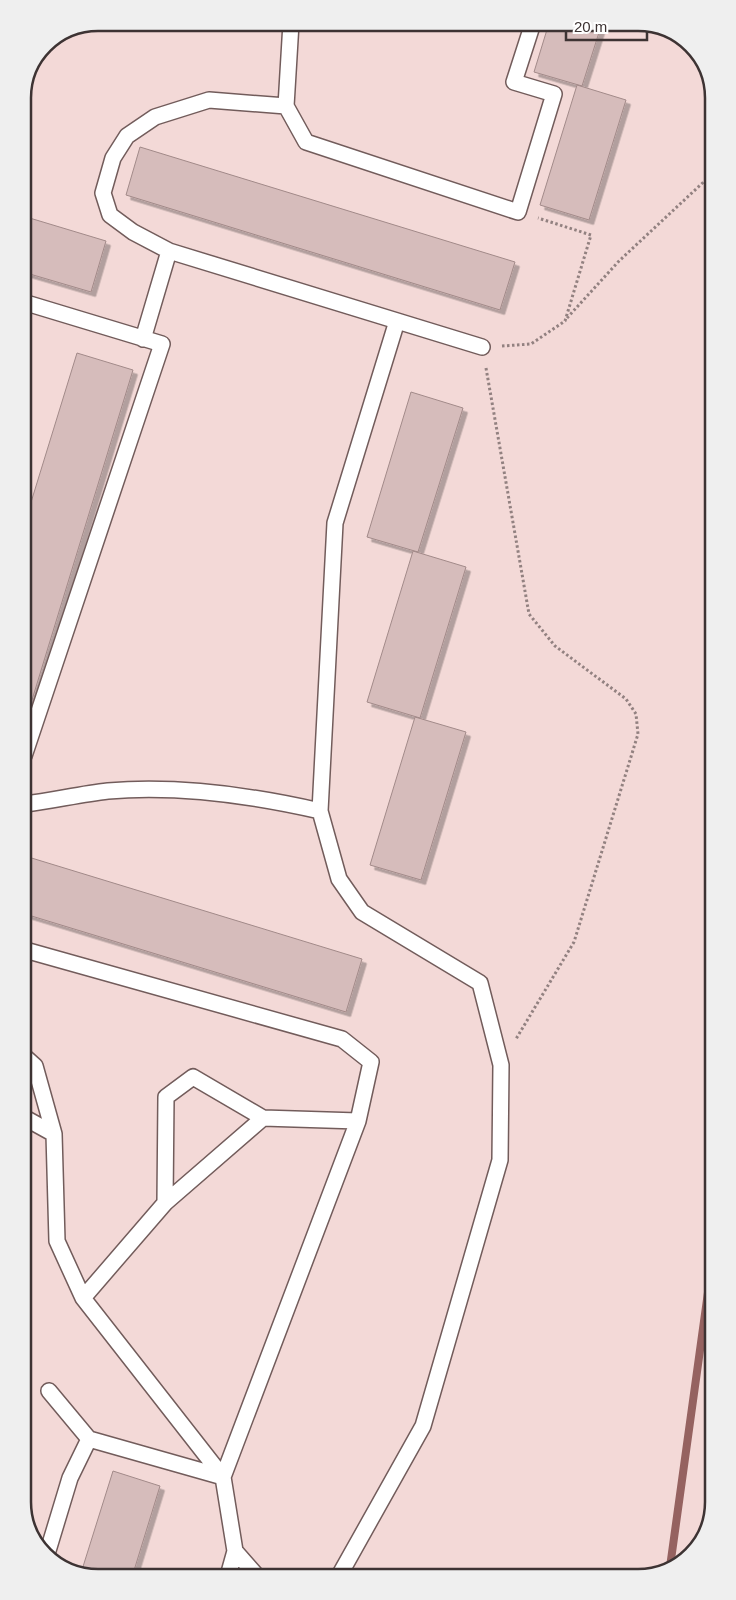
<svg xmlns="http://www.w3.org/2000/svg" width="736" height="1600" viewBox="0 0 736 1600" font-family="Arial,sans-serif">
<defs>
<filter id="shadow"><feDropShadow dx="4.5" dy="4.5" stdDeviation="0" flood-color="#0004"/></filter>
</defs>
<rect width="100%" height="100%" fill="#f3d9d7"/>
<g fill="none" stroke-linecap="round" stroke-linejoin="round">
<path stroke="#956260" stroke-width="8" d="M670,1567L709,1285L713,1276"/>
</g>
<path fill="#d6bcbb" stroke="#a28a89" filter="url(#shadow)" d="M549,23H602L582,86L534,72Z
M577,85L626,100L589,220L540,205Z
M140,147L515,262L500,310L126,195Z
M23,216L106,241L91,292L23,272Z
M77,353L133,370L24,726V525Z
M411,392L463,408L418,552L367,537Z
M413,551L466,567L420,718L367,702Z
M415,717L466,732L421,880L370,865Z
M25,856L362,959L346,1012L25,914Z
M113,1471L160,1486L132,1577H93L81,1573Z"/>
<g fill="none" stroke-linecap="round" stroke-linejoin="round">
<defs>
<path id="service" d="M291,23L286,106L306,142L518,212L554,94L514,82L533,23
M169,251L133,232L110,215L103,193L113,158L127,136L155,117L209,100L286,106
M23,302L162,344L24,756
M143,339L169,251L482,347
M25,804C52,801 80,794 108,791C179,785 250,795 320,811
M25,950L342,1039L371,1062L358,1121L223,1477L89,1439L70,1478L47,1554
M25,1057L35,1066L54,1134L57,1241L83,1298L223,1477L235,1551L228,1576
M25,1118L54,1134
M165,1203L166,1097L193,1077L263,1118
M83,1298L165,1203L263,1118L358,1121
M49,1391L89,1439
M235,1551L257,1576
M339,1576L423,1426L500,1160L501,1065L480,983L362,912L339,879L320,811L335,523L397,321"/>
</defs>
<use href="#service" stroke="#725c5b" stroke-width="18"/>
<path stroke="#928180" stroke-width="3" stroke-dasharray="2.5 2.5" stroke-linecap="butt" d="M567,318L619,261L710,176
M502,346L531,344L565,321L591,235L538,218
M486,368L529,614L555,646L626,699L636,714L638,734L574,942L516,1039"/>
<use href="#service" stroke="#fff" stroke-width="15"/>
</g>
<path d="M0 0H736V1600H0ZM98 31H638A67 67 0 0 1 705 98V1502A67 67 0 0 1 638 1569H98A67 67 0 0 1 31 1502V98A67 67 0 0 1 98 31Z" fill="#efefef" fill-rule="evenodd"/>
<path fill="none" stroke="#3d3333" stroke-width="2.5" d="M98 31H638A67 67 0 0 1 705 98V1502A67 67 0 0 1 638 1569H98A67 67 0 0 1 31 1502V98A67 67 0 0 1 98 31Z"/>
<path d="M566 32v8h81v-8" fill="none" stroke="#3d3333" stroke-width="2.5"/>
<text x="574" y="32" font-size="15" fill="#3d3333" stroke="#ffffff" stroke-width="4" paint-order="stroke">20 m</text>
</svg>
